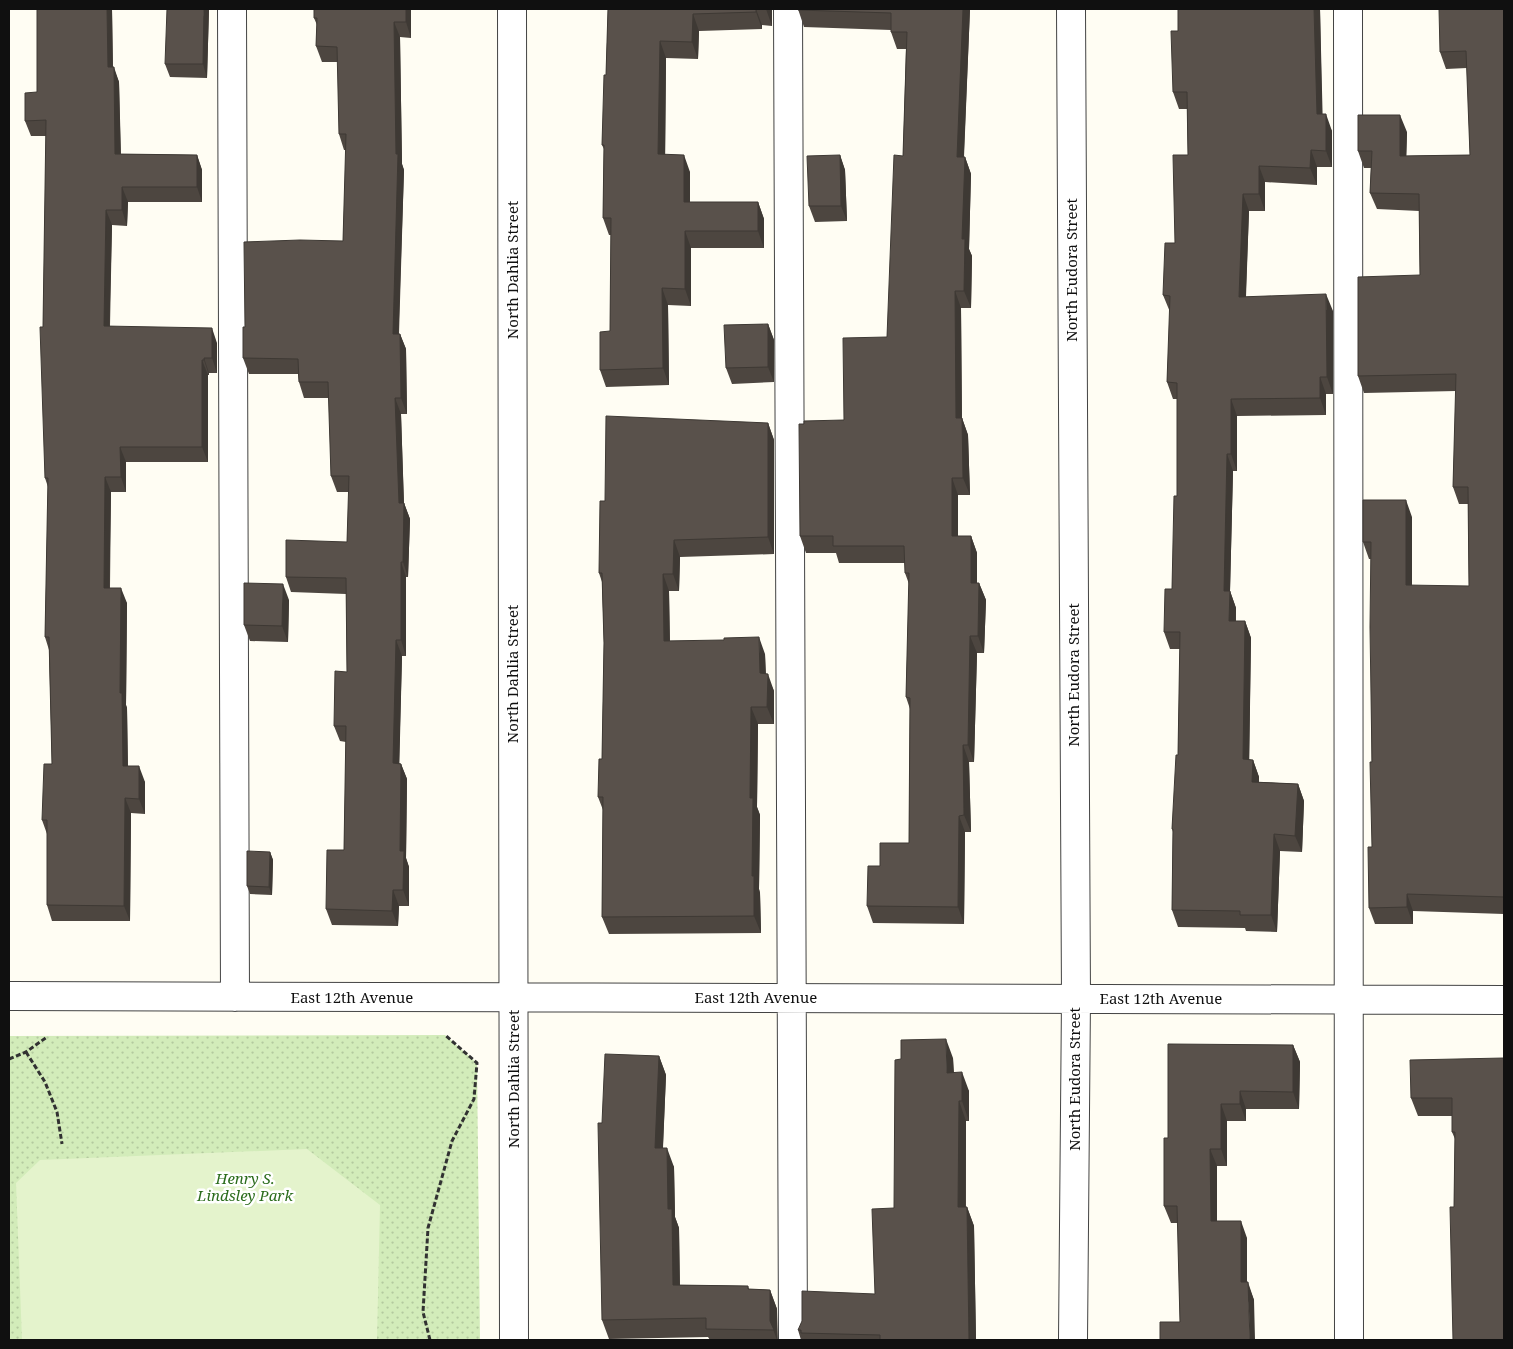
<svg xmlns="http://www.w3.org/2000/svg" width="1513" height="1349" viewBox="0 0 1513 1349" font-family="'Noto Serif',serif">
<defs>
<pattern id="park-dots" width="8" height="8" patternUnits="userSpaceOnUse" patternTransform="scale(1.25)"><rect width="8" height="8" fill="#d3ecba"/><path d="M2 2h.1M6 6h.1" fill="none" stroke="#b4c99f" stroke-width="1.8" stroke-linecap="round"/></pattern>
</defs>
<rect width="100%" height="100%" fill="#fffdf3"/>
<path fill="url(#park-dots)" d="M445,1035L477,1063L480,1340H9V1036Z"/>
<path fill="#e4f3cc" d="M307,1149L380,1205L377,1340H22L16,1183L40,1160Z"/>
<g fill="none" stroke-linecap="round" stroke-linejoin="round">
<defs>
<path id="minor" d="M232,9L235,997
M512,9L514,1340
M788,9L793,1340
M1071,9L1076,998L1073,1340
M1348,9L1349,1340
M9,996L1504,1000"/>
</defs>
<use href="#minor" stroke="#434343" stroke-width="30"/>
<path stroke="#323232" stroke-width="3" stroke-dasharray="5 2.5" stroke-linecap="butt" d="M26,1052L45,1082L57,1112L62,1144
M9,1059L26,1052L47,1037
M430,1340L423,1312L428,1228L452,1141L474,1099L477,1063L445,1035"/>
<use href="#minor" stroke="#fff" stroke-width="28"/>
</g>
<path fill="#4d4640" d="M37,9H112L113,67L119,82L121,154L197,155L202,170V202H128L127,226L112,225L110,326L217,343V373H209V375H208V462H126V492H111L110,588L127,603L126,705L127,708L128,766L145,782V814L131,813L130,921H52L47,905V834L42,820L52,764L49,650L45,637L48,487L45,478L43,327L46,136H31L25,121L37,92Z
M209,9L207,78L170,77L165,64Z
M314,9H411V38L400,37L402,164L404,170L399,334H400L406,349L407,414H401L404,503L410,519L408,577H406V656H402L399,763L401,764L407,779L406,858L409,867V906H399L398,926L332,925L326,909L344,850L346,742L340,741L334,726L347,672L346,594L291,592L286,577L347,542L349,492H337L331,476L329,398H304L299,382L298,374H249L243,358L245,327L343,241L346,150H344L339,134L338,62H322L316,46L317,25L314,18Z
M608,9H772V26L762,25V29L699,31L698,59L666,58L665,154L690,172V202H758L764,219V248H691V306L668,305L669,385L606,387L600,370L610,331L611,235H609L603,218L604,149L602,145L606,75Z
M798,9H970L964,157H965L971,174L969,249L972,256L971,308H961L962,418L968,435L970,495H958V536H971L977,553V583H979L986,600L984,653H977L974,762H969L971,832H965L964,924L873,923L867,906L880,866L909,843L910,709L906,697L909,584L905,573V563H839L836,553H806L800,536L804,424L844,420L887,337L903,156L906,49H897L891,32V30L804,27Z
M1320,9L1322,114L1332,131V167H1317V185L1265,182V211H1249L1246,297L1333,311V394H1326V415L1237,416V471H1233L1230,591L1236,608V621H1245L1251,638L1249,760H1253L1259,777V782L1298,784L1304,801L1302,852L1280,851L1277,932L1246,931L1245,928L1178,927L1172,910L1173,832L1172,829L1178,755L1180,649H1170L1164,632L1172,589L1177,496V399H1173L1167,382L1170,312L1163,295L1175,243L1188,155L1187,109H1179L1173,92L1178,31Z
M1504,9V914L1413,911V924H1375L1369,908L1372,847L1371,559H1369L1363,542L1412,517V586H1469L1468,504H1459L1453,487L1456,391L1364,393L1358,376L1420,275L1419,211L1377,209L1370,193L1371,168H1364L1358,151L1407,132L1406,156L1470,155L1467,68L1446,69L1440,52Z
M840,155L845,170L847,221L815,222L809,206Z
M768,324L774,340V382L732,384L726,368Z
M768,423L774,440V554L680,557L679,591H669L670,641L765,654L766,674L774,691V724H758L757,807L760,815L759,889L760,893L761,933L609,934L602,917L603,810L598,797L602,759L604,643L602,582L599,573L605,501Z
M289,600L288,642L250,641L244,625Z
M270,852L273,860L272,895L250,894L247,886Z
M1293,1045L1300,1062L1299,1109H1246V1121H1227V1166H1217V1221L1247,1238V1282L1254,1300L1180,1322L1178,1223H1171L1164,1206L1168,1138Z
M659,1056L666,1075L663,1148L674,1167L675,1217L679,1228L680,1285L748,1286L749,1289L770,1290L777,1309L778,1340H710L708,1337L609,1339L602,1320V1123Z
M953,1058L954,1072L969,1091V1121H966V1207H967L974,1226L976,1340H801L798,1330L875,1294L894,1208Z
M1504,1058L1454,1207L1455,1139L1452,1132V1116H1418L1411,1098Z"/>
<path fill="#3e3934" d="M107,9H112L113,82L108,67Z
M204,9H209L207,78L203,64Z
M406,9H411V38L406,22Z
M756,9L762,25V29L756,12Z
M766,9H772V26Z
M963,9H970L963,174L957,157Z
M1314,9H1320L1323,131L1317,114Z
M693,14L699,31L698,59L692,42Z
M394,22L400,37L402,164L404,170L398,349L393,334L396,154Z
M660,41L666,58L665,171L658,154Z
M114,67L119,82L121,169L115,154Z
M1326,114L1332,131V167L1326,151Z
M1400,115L1407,132L1406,173L1400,156Z
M1311,150L1317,167V185L1310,168Z
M197,155L202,170V202L197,187Z
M684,155L690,172V219L684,202Z
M840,155L845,170L847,221L841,206Z
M965,157L971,174L969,249L972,256L971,308L964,291L962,239Z
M1259,166L1265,182V211L1259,194Z
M122,187L128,202L127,226L122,210Z
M1243,194L1249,211L1245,314L1239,297Z
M758,202L764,219V248L758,231Z
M106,210L112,225L109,341L104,326Z
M685,231L691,248V306L685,289Z
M662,288L668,305L669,385L663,368Z
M955,291L961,308L962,435L956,418Z
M1326,294L1333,311V394L1327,377Z
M768,324L774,340V382L768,367Z
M212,328L217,343V373L212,358Z
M400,334L406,349L407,414L401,398Z
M204,358L209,373V375L204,360Z
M202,360L208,375V462L202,447Z
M1320,377L1326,394V415L1320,398Z
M395,398L401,414L404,507V503L410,519L408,577L403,562L399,503Z
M1231,399L1237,416V471L1231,454Z
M962,418L968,435L970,495L963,478Z
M768,423L774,440V554L768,537Z
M120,447L126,462V492L121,477Z
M1227,454L1233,471L1230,592V591L1236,608L1235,637L1229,621L1224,591Z
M105,477L111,492L109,603L104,588Z
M952,478L958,495V553L952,536Z
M1406,500L1412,517V602L1406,585Z
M971,536L977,553V600L971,583Z
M674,540L680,557L679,591L673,574Z
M401,562L406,577V656L401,640Z
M663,574L669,591L670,658L664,641Z
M979,583L986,600L984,653L978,636Z
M283,584L289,600L288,642L282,626Z
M121,588L127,603L126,705L127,708L128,781L123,766L120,693Z
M1245,621L1251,638L1249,776L1243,759Z
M970,636L977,653L974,762L968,745Z
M759,637L765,654L766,690L760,673Z
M396,640L402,656L399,779L393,763Z
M768,674L774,691V724L767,707Z
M751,707L758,724L757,807L760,815L759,889L760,893L761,933L754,916L752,876L750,798Z
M963,745L969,762L971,832L964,815Z
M1253,760L1259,777L1258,798L1252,782Z
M401,764L407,779L406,858L409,867V906L403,890L400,851Z
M139,766L145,782V814L139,799Z
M1298,784L1304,801L1302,852L1295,836Z
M125,798L131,813L130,921L124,906Z
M959,816L965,832L964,924L958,907Z
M1274,834L1280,851L1277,932L1271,915Z
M270,852L273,860L272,895L269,887Z
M393,890L399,906L398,926L392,911Z
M1407,894L1413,911V924L1407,907Z
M946,1039L953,1058L954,1092L947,1073Z
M1293,1045L1300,1062L1299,1109L1293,1092Z
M659,1056L666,1075L662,1167L655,1148Z
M962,1072L969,1091V1121L962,1101Z
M1240,1091L1246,1109V1121L1240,1104Z
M959,1101L966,1121L965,1226L958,1207Z
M1221,1104L1227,1121V1166L1221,1149Z
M667,1148L674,1167L675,1217L679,1228L680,1304L673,1285L668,1209Z
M1210,1149L1217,1166V1238L1211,1221Z
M967,1207L974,1226L976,1340H969Z
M1241,1221L1247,1238V1300L1241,1282Z
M1248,1282L1254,1300L1255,1340H1250Z
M770,1290L777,1309V1340L770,1321Z"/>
<path fill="#59514b" stroke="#3e3934" d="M37,9H107L108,67H114L115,154L197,155V187H122V210H106L104,326L212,328V358H204V360H202V447H120L121,477H105L104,588H121L120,693H122L123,766H139V799L125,798L124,906L47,905V820H42L44,764H52L49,637H45L48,478H45L40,327H43L46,120L25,121V93L37,92Z
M167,9H204L203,64H165Z
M314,9H406V22H394L396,154H398L393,334H400L401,398H395L399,503H404L403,562H401V640H396L393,763L401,764L400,851H404L403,890H393L392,911L326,909L327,850H344L346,726H334L335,671L347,672L346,578L286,577V540L347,542L349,476H331L328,382H299L298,359L243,358V327H245L244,242L300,240L343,241L346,134H339L337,47L316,46L317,18H314Z
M608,9H756V12L693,14L692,42L660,41L658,154L684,155V202H758V231H685V289L662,288L663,368L600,370V332L610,331L611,218H603L604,145H602L604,75H606Z
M798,9H963L957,157H965L962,239H965L964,291H955L956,418H962L963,478H952V536H971V583H979L978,636H970L968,745H963L964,815L959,816L958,907L867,906L868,866H880V843H909L910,698L906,697L909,573H905L904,546H833V536H800L799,424H804V421L844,420L843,338L887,337L894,155L903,156L907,32H891V13L798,10Z
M1178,9H1314L1317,114H1326V151L1311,150L1310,168L1259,166V194H1243L1239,297L1326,294L1327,377H1320V398L1231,399V454H1227L1224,591H1230L1229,621H1245L1243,759L1253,760L1252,782L1298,784L1295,836L1274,834L1271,915H1240V911L1172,910L1173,829H1172L1176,755H1178L1180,632H1164L1165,589H1172L1174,496H1177V383L1167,382L1170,296L1163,295L1165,243H1175L1173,155H1188L1187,92H1173L1171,31H1178Z
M1439,9H1504V897L1407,894V907L1369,908L1368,847H1372L1370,762H1372L1370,627L1371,542H1363V500H1406V585L1469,586L1468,487H1453L1456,374L1358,376V277L1420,275L1419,194L1370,193L1372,151H1358V115H1400V156L1470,155L1466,51L1440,52Z
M840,155L841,206H809L807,156Z
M768,324V367L726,368L724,325Z
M606,416L768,423V537L674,540L673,574H663L664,641L724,640V638L759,637L760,673L768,674L767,707H751L750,798H753L752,876H754V916L602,917L603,797H598L599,759H602L604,643L602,573H599L600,501H605Z
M244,583L283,584L282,626L244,625Z
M247,851L270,852L269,887L247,886Z
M946,1039L947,1073L962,1072V1101H959L958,1207H967L969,1340H880V1335L801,1333V1330H798L802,1321V1291L875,1294L872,1209L894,1208L895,1060L901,1059V1040Z
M1168,1044L1293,1045V1092L1240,1091V1104H1221V1149H1210L1211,1221H1241V1282H1248L1250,1340H1160V1322H1180L1177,1206H1164V1138H1168Z
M605,1054L659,1056L655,1148H667L668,1209H672L673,1285L748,1286V1289L770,1290V1321L774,1330L706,1329V1318L602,1320L598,1123H602Z
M1504,1058V1340H1453L1450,1207H1454L1455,1132H1452V1098H1411L1410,1060Z"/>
<g text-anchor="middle" stroke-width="5" stroke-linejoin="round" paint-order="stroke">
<g font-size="15" fill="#101010" stroke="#fff">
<text transform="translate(513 270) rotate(-90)" y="5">North Dahlia Street</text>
<text transform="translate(1072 270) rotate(-90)" y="5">North Eudora Street</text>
<text transform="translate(513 674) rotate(-90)" y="5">North Dahlia Street</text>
<text transform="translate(1074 675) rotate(-90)" y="5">North Eudora Street</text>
<text x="352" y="1003">East 12th Avenue</text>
<text x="756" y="1003">East 12th Avenue</text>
<text x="1161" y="1004">East 12th Avenue</text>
<text transform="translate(514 1079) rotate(-90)" y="5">North Dahlia Street</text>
<text transform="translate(1075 1079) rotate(-90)" y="5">North Eudora Street</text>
</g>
<g font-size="15" font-style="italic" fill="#2b6c1c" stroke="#fff">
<text x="245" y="1184">Henry S.<tspan x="245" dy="17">Lindsley Park</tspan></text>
</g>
</g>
<rect width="1513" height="1349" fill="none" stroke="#101010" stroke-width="20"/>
</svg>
